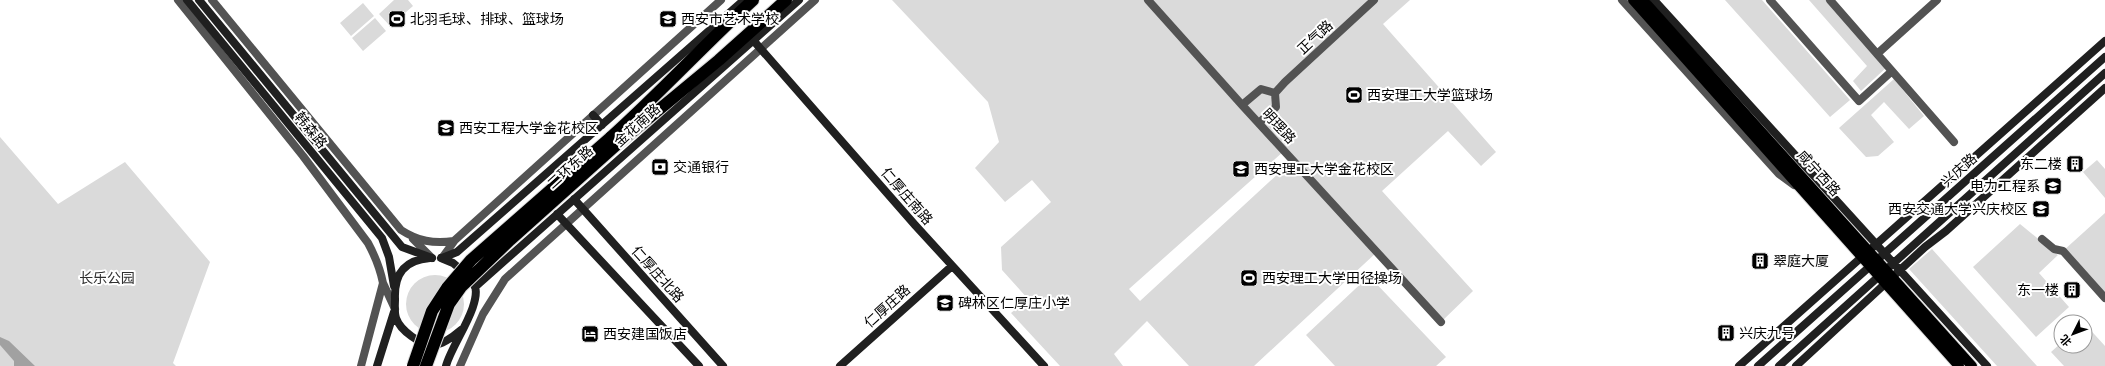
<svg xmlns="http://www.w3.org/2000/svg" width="2105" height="366" viewBox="0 0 2105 366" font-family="Manrope,'Noto Sans SC',sans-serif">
<rect width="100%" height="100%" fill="#fff"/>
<path fill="#dadada" d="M394,0H408L413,6L390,26L379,14Z
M892,0H1150L1284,151L1129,289L1140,301L1293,160L1377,252L1254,366H1189L1147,321L1114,354L1123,366H1060L1011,313L1028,299L1002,270L1001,247L1051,202L1032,180L1005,202L975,168L999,142L988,102Z
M1151,0H1410L1383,24L1496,152L1481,166L1448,131L1382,191L1473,291L1441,322Z
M1725,0H1762L1850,100L1830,117Z
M1809,0H1830L1888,66L1861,91L1853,81L1867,66Z
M363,3L374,16L351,36L340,23Z
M375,18L386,31L363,51L352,38Z
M1894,79L1924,116L1909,129L1884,102L1871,115L1894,142L1878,156L1866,157L1839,128Z
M0,137L58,204L125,162L210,262L173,363L176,366H0Z
M2097,160L2105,169V198L2083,172Z
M2105,213V298L2063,251Z
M2020,224L2058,255L2039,273L2069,307L2036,337L1973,267Z
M1932,249L2037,366H1997L1909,269Z
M406 304a29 29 0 1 1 58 0a29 29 0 1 1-58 0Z
M1369,276L1446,357L1436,366H1335L1306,335Z
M2085,324L2105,346V366H2064L2051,352L2061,343V346H2085Z"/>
<path fill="#a1a1a1" d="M0,337L9,341L35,366H14V361L0,345Z"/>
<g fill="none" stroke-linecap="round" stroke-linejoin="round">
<defs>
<path id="primary" d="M1633,0L1959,366
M1643,0L1972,366"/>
<path id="highway" d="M610,138C659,94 704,45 753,0
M615,146L719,60L786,0"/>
</defs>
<use href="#primary" stroke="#dbdbdb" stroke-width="12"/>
<use href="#highway" stroke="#dbdbdb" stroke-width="14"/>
<path stroke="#535353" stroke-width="8" d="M178,0L303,156L368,243C375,256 380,268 383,283L361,366
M212,0L401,230C418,241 433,244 454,241
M1148,0L1242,105L1441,322
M1622,0L1779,174L1794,185
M1770,0L1859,101L1892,71
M1830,0L1954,142
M1877,54L1937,0
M1275,93L1285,82L1374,0
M1242,105L1261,89L1275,93L1276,107L1259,123
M413,239L432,258
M2042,239L2054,249L2063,251L2105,298
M442,258L455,240L721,0
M383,283L395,309
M460,366L483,314L505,279L815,0"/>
<path stroke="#202020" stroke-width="8" d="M187,0L382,238L389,257L394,286
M199,0L402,247L432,258
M1654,0L1987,366
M753,40L915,225L1044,366
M593,115L602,125
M574,199L723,366
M557,214L699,366
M430,258C404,260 394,274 395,299C395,305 394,312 396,318C400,330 421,346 434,345C444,344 454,336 461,330
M441,258L453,263L465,273
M442,258L457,252L744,0
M475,287L799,0
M377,366L394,312
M446,366C451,345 484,303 474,283
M840,366L952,266
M1739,366L2105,41
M1758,366L2105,57
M1779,366L2105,73
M1796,366L1925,247L1946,231L2105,88"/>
<use href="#primary" stroke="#000" stroke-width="10"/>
<use href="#highway" stroke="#000" stroke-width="12"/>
<defs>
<path id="highway-bridge" d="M413,366L432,311L447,288L471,260L610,138
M426,366L449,304L461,287L510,240L615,146"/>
</defs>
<use href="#highway-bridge" stroke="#dbdbdb" stroke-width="14" stroke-linecap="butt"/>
<use href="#highway-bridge" stroke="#000" stroke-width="12"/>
</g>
<defs>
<symbol id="stadium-square" viewBox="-11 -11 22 22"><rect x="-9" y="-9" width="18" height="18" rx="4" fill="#000" stroke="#fff"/><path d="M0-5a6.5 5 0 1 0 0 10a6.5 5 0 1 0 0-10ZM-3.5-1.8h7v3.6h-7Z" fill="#fff"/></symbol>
<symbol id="school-square" viewBox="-11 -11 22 22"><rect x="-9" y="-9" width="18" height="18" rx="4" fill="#000" stroke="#fff"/><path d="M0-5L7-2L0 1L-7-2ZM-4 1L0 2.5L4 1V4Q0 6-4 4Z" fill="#fff"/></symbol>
<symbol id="university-square" viewBox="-11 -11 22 22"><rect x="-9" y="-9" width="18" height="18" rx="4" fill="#000" stroke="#fff"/><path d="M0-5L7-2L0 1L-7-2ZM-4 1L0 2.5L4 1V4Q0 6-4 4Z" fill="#fff"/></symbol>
<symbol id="building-square" viewBox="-11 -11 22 22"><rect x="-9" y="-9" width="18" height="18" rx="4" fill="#000" stroke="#fff"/><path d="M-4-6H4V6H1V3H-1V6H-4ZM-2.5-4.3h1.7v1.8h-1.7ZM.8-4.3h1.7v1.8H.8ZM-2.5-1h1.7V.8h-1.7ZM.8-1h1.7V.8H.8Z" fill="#fff"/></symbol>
<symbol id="bank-square" viewBox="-11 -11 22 22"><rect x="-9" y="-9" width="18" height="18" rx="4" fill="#000" stroke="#fff"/><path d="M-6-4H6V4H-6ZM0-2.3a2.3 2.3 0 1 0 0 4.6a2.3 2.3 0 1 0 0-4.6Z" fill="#fff"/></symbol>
<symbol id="hotel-square" viewBox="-11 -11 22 22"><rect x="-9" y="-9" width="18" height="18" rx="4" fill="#000" stroke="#fff"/><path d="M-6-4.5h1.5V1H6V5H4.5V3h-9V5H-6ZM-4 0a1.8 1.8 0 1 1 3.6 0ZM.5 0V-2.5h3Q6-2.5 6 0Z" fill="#fff"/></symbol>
</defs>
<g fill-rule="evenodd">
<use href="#stadium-square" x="387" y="9" width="20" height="20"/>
<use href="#school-square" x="658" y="9" width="20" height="20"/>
<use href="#stadium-square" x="1344" y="85" width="20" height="20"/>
<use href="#university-square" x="436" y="118" width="20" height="20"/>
<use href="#building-square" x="2065" y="154" width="20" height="20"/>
<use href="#bank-square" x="650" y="157" width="20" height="20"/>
<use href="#university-square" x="1231" y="159" width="20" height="20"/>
<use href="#university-square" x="2043" y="176" width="20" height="20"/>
<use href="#university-square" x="2031" y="199" width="20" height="20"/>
<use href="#building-square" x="1750" y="251" width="20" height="20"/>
<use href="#stadium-square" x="1239" y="268" width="20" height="20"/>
<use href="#building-square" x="2062" y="280" width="20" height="20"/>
<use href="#school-square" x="935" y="293" width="20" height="20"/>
<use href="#building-square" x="1716" y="323" width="20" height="20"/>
<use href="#hotel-square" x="580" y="324" width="20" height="20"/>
</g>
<g text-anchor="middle" stroke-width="4" stroke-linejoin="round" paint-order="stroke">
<g font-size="14" fill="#000" stroke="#fff" text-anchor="start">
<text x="410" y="24">北羽毛球、排球、篮球场</text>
<text x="681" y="24">西安市艺术学校</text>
<text x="1367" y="100">西安理工大学篮球场</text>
<text x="459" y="133">西安工程大学金花校区</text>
<text x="2062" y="169" text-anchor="end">东二楼</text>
<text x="673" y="172">交通银行</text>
<text x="1254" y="174">西安理工大学金花校区</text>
<text x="2040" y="191" text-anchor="end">电力工程系</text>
<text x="2028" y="214" text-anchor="end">西安交通大学兴庆校区</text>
<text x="1773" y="266">翠庭大厦</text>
<text x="1262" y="283">西安理工大学田径操场</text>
<text x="2059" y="295" text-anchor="end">东一楼</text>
<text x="958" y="308">碑林区仁厚庄小学</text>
<text x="1739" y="338">兴庆九号</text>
<text x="603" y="339">西安建国饭店</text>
</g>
<g font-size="14" fill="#000" stroke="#fff">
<text transform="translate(1315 37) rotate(-43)" y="5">正气路</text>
<text transform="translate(637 125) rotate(-42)" y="5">金花南路</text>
<text transform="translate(1279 126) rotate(47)" y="5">明理路</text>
<text transform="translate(311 130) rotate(51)" y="5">韩森路</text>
<text transform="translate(570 167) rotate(-42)" y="5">二环东路</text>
<text transform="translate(1959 170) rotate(-42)" y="5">兴庆路</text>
<text transform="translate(1819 173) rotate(48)" y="5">咸宁西路</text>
<text transform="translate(907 196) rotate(49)" y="5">仁厚庄南路</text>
<text transform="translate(658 274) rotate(48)" y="5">仁厚庄北路</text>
<text transform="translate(887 306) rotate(-42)" y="5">仁厚庄路</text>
</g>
<g font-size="14" fill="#313131" stroke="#fff">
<text x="107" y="283">长乐公园</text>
</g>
</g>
<g transform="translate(2073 334) rotate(228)"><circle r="19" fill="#ffffff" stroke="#999999"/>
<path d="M0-3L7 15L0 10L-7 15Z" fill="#000000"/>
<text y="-6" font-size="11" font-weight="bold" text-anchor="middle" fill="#000000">北</text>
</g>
</svg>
